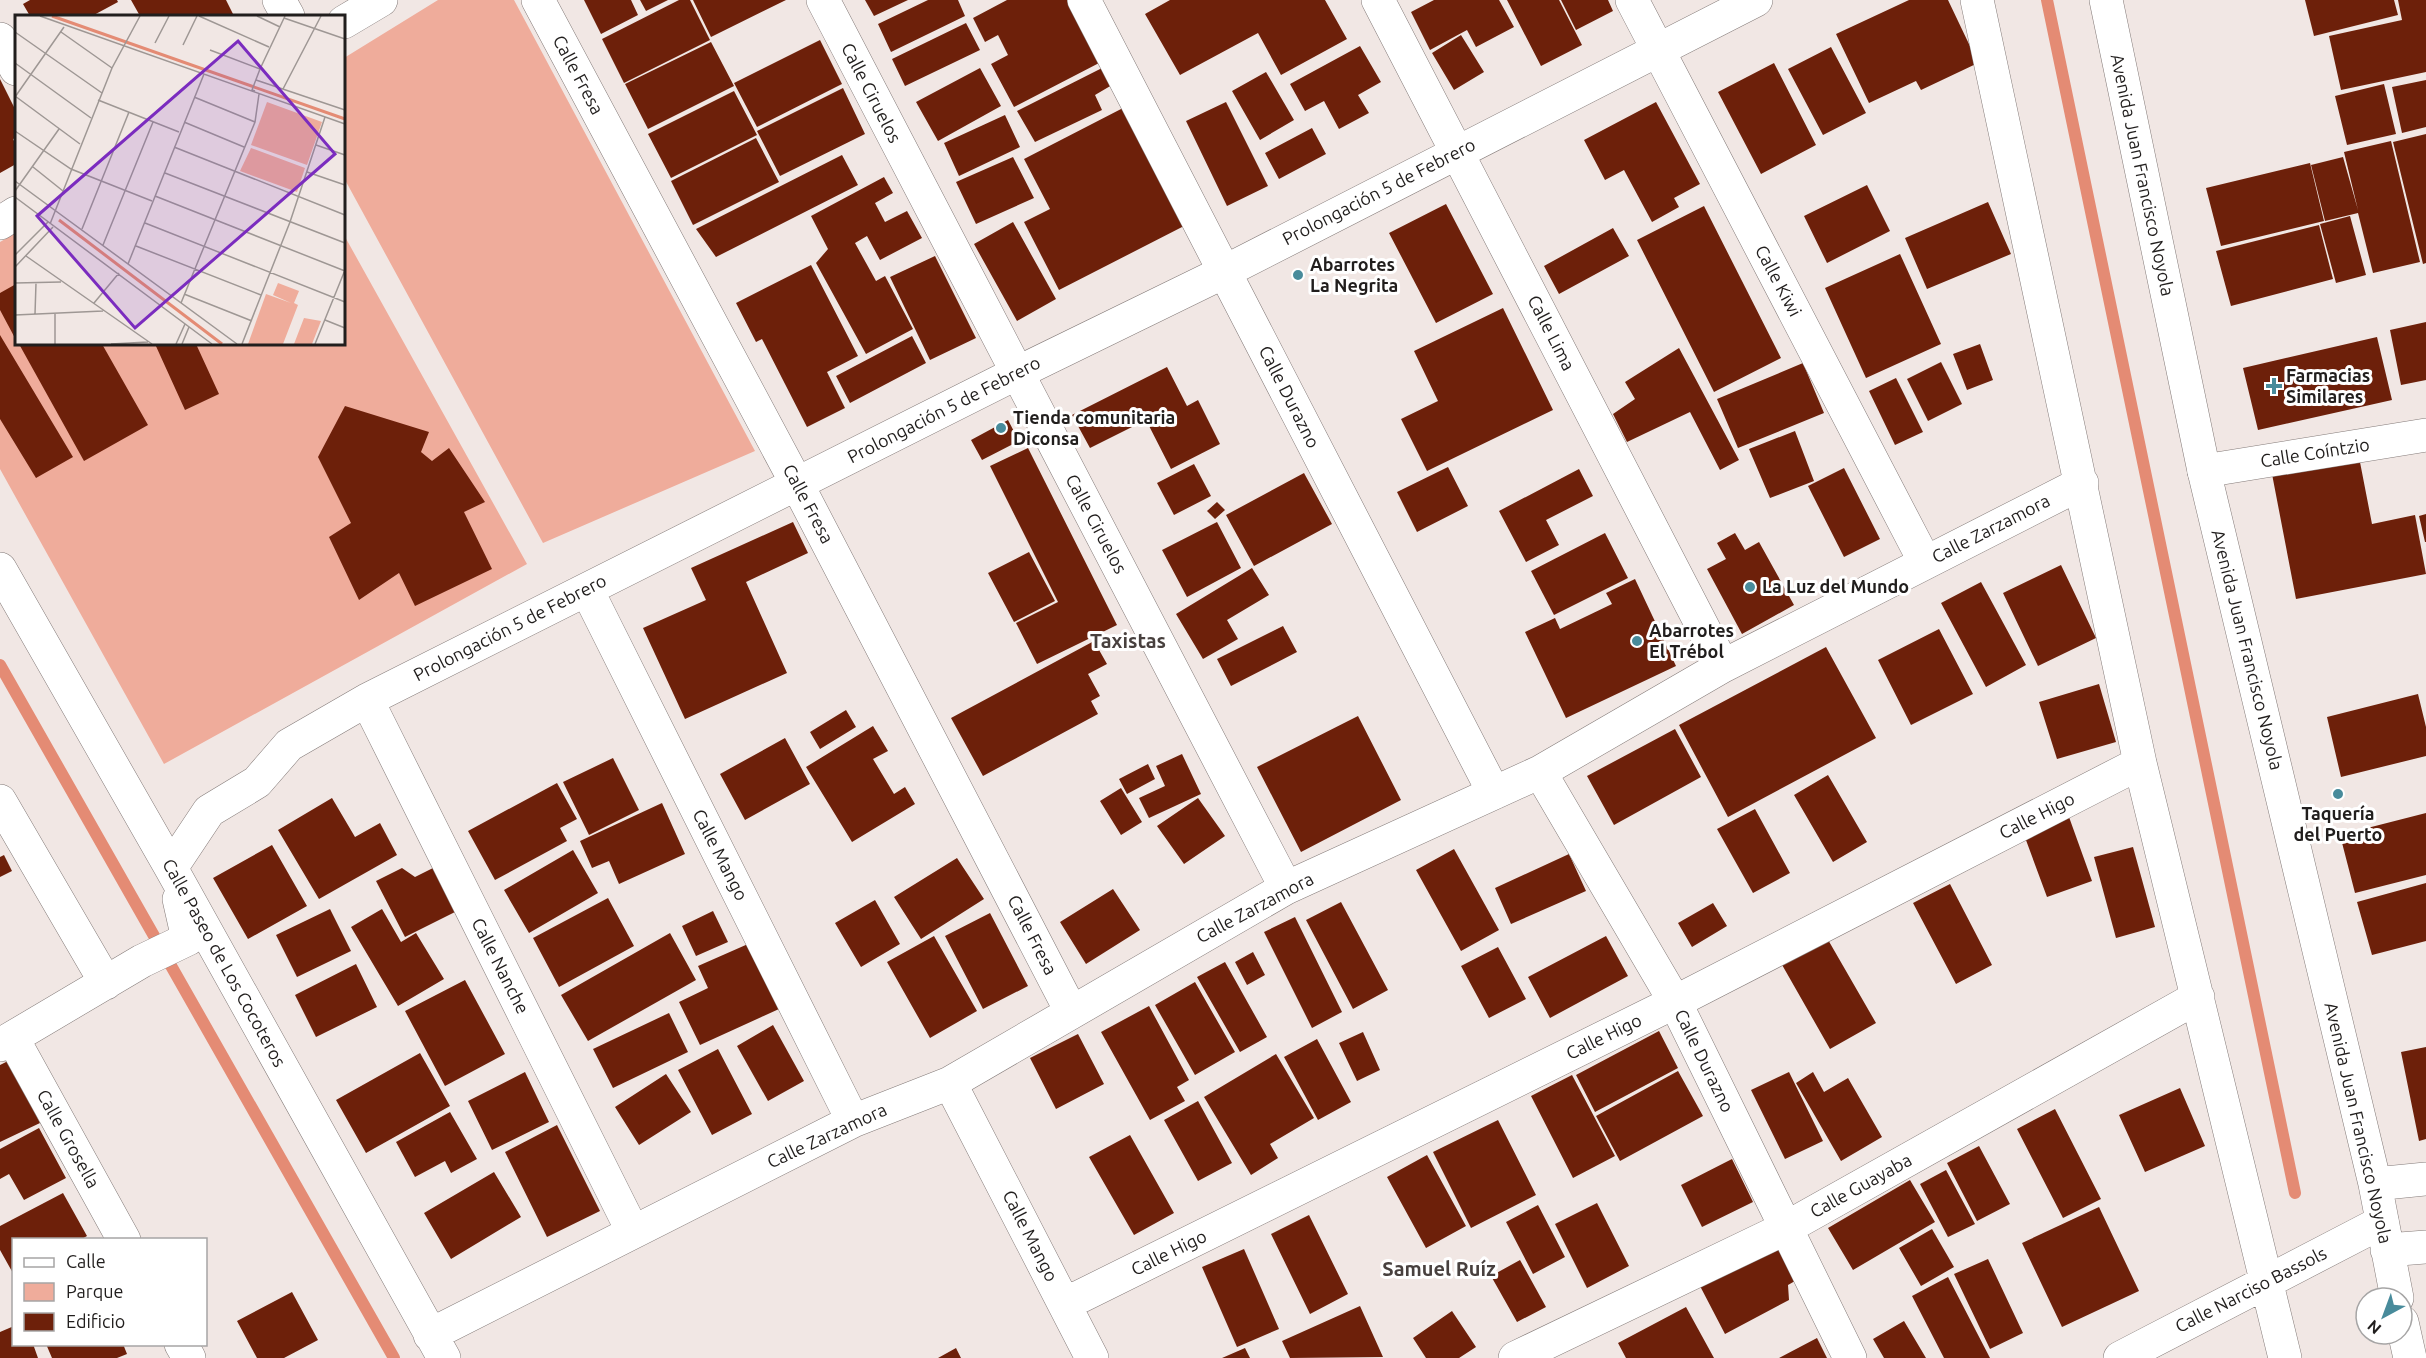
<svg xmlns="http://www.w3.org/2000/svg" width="2426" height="1358" viewBox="0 0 2426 1358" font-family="Ubuntu,sans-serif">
<rect width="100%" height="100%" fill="#f1e7e4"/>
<path fill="#efac9b" d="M438,0H514L755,451L543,543L344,178V58Z
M16,233V344H344V235L527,564L164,764L0,469V242Z"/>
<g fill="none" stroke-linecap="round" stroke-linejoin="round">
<path stroke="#e48b74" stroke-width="12" d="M2047,0L2295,1193
M0,665L394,1358"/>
</g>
<path fill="#6d200a" d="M30,0H117L118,2L92,16H30L23,4Z
M131,0H226L234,16H140Z
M584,0H631L638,15L601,34Z
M640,0H668L646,11Z
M679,0H690L710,40L624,83L602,39Z
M693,0H786L711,37Z
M865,0H908L874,16Z
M928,0H958L965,16L891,52L878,24Z
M1007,0H1069L1101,62L1014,107L991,64L1008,55L998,35L985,42L973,18Z
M1170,0H1325L1347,39L1281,75L1258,33L1180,75L1145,14Z
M1434,0H1499L1514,27L1476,47L1467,30L1430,50L1411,12Z
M1507,0H1559L1582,45L1541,66Z
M1561,0H1608L1613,11L1576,30Z
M1909,0H1948L1978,63L1921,90L1916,81L1869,103L1836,34Z
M2305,0H2394L2398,15L2314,36Z
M2398,0H2426V72L2341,90L2329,36L2402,20Z
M966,23L980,50L905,86L892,59Z
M1461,35L1484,72L1454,90L1432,53Z
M820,40L842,84L757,127L734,83Z
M711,42L734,86L648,129L625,84Z
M1360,46L1381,82L1358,95L1369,113L1339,129L1324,101L1305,111L1290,84Z
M1831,47L1866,113L1823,135L1788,69Z
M1774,63L1816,145L1761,174L1718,92Z
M1104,67L1112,85L1095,95L1102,110L1035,142L1017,111Z
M980,68L1001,106L938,141L916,102Z
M1266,72L1294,120L1260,140L1232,91Z
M0,79L16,111V138L13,139L16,145V164L0,173Z
M2426,80V127L2402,133L2392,87Z
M2384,84L2396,134L2347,145L2335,96Z
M843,88L865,134L780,176L757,131Z
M734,91L757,135L671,178L648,134Z
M1226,102L1268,186L1227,206L1186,121Z
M1656,102L1700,184L1674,198L1679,207L1652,222L1624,170L1605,180L1584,140Z
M1123,108L1184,226L1059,290L1024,222L1050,209L1024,159Z
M1005,115L1020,147L959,176L944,143Z
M1312,128L1326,154L1279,179L1265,153Z
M2426,134V263L2423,264L2393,142Z
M756,138L779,182L693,225L671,181Z
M2391,141L2420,262L2373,273L2358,213L2325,221L2311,165L2343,157L2358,210L2344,152Z
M842,155L858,185L716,257L696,229Z
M1013,157L1034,198L976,224L956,182Z
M2310,163L2324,221L2221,246L2206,188Z
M884,177L893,193L875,203L885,222L907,211L922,238L880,260L867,236L855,243L876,281L885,276L913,329L866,354L816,263L828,249L811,216Z
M1867,185L1890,231L1827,263L1804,216Z
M1988,202L2011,254L1927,289L1905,238Z
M1446,204L1493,294L1436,323L1389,233Z
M1704,206L1781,358L1714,392L1637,240Z
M2350,216L2366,275L2336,283L2320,224Z
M1013,222L1056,299L1017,321L974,244Z
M2319,225L2333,279L2231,306L2216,251Z
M1613,228L1629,256L1559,294L1544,266Z
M1900,254L1941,344L1866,378L1825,288Z
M935,256L976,338L930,360L890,277Z
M811,265L858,356L827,372L845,408L807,427L762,339L756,342L736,303Z
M16,284V340L0,310V293Z
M1503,308L1553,410L1427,471L1401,419L1438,401L1414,351Z
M2426,322V380L2401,385L2390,330Z
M0,335L73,457L36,478L0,419Z
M912,336L926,363L850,403L836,376Z
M2377,337L2392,400L2258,430L2243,368Z
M19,344H102L148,425L84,461Z
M155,344H196L219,394L185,410Z
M1980,344L1993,380L1967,390L1953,354Z
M1679,348L1739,460L1720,470L1690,412L1627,442L1613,414L1635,399L1625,382Z
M1941,362L1962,404L1928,421L1907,379Z
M1803,363L1824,413L1738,448L1717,399Z
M1167,367L1187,406L1198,400L1220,444L1171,469L1146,420L1090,448L1072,415Z
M1896,378L1923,432L1895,445L1869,391Z
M345,406L429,432L421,452L432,461L449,448L485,502L464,512L492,569L415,606L399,573L359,600L329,537L351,523L318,457Z
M1008,420L1019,441L982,460L971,440Z
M1795,431L1814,481L1770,498L1749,449Z
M1028,448L1117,625L1037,664L1016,623L1058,602L990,466Z
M2359,457L2372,524L2415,515L2426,574L2296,599L2272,474Z
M1194,464L1211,496L1174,515L1157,483Z
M1448,467L1468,506L1417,532L1397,492Z
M1844,468L1880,539L1844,557L1808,486Z
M1579,469L1593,496L1546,520L1559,545L1526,562L1499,511Z
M1304,473L1332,524L1254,566L1226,515Z
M1217,502L1225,510L1215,519L1207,511Z
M2426,514V542H2425L2419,516Z
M793,522L808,553L746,582L787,673L685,719L643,628L706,600L691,568Z
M1217,522L1241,568L1187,597L1162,550Z
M1605,533L1628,578L1554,615L1531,571Z
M1735,533L1745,550L1759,542L1794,605L1742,634L1707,569L1726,559L1717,543Z
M1029,552L1055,601L1014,622L988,573Z
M2061,565L2096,638L2038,666L2003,593Z
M1252,568L1269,595L1227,620L1238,639L1203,659L1176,614Z
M1635,579L1676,666L1566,718L1525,632L1555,618L1560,629L1612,604L1606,593Z
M1981,582L2026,665L1986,687L1941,603Z
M1283,626L1297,652L1231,686L1217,659Z
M1939,629L1973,694L1911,725L1878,660Z
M1094,641L1107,664L1088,674L1100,696L1091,701L1098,714L983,776L951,718Z
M1826,647L1876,738L1728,817L1679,725Z
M2099,684L2116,742L2057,759L2039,702Z
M2418,694L2426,727V756L2341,777L2327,717Z
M846,710L856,727L820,749L810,732Z
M1358,716L1401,800L1301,852L1257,767Z
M873,726L888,751L873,759L894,794L905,787L915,804L852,842L806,767Z
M1675,729L1701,777L1614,825L1587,776Z
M785,738L810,784L745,820L720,774Z
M1182,754L1201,794L1149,818L1139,798L1165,786L1156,766Z
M613,758L639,810L589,835L563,782Z
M1148,764L1155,779L1127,794L1119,779Z
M1828,775L1867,842L1833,862L1794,795Z
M557,783L577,819L560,828L567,841L495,880L468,831Z
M1121,788L1142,822L1121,835L1100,801Z
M332,798L355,837L380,823L397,855L319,899L278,830Z
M1198,798L1225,836L1184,864L1157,826Z
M662,803L685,854L619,884L609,861L592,868L580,841Z
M1755,809L1790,873L1753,893L1717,829Z
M2426,813V875L2355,893L2340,835Z
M2069,817L2092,881L2047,897L2023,832Z
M272,845L307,906L248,939L213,878Z
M2133,847L2155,927L2116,938L2094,857Z
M1454,849L1499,930L1461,951L1416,870Z
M573,850L598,893L529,933L504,890Z
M1569,854L1586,891L1511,924L1495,888Z
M4,855L12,871L0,877V857Z
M957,858L984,899L921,939L894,897Z
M439,865L461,909L405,937L376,881L402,868L415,877Z
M2426,883V941L2372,955L2357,902Z
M1950,884L1992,965L1956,984L1913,903Z
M1113,889L1140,930L1086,964L1060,922Z
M608,898L634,946L559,987L533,938Z
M875,900L900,944L861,967L835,923Z
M1341,902L1388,990L1353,1009L1306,920Z
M1713,903L1727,926L1692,947L1678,923Z
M330,909L351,951L297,977L276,935Z
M382,909L401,942L416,933L444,979L398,1006L351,927Z
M713,911L728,942L696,956L682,926Z
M990,913L1028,986L983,1009L945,936Z
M1295,917L1342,1012L1312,1028L1264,932Z
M670,933L696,980L588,1041L561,995Z
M934,936L977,1011L930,1038L887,962Z
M1606,936L1628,976L1550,1018L1528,977Z
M1827,938L1876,1023L1830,1049L1781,963Z
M748,944L779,1009L700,1045L679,1002L708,988L698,966Z
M1498,947L1526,999L1489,1018L1461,966Z
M1253,952L1265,975L1247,985L1235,962Z
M1225,962L1267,1037L1240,1052L1197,977Z
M356,964L377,1007L316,1037L295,995Z
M465,980L505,1054L445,1086L405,1011Z
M1195,982L1235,1052L1195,1075L1155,1005Z
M1149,1006L1189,1080L1177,1087L1185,1101L1150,1120L1101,1032Z
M669,1013L688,1052L613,1088L593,1049Z
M773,1025L804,1081L768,1101L737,1046Z
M1659,1031L1678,1068L1595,1112L1576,1075Z
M1363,1032L1380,1070L1357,1081L1339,1043Z
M1078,1034L1104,1084L1056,1109L1030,1058Z
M1317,1039L1351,1102L1318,1120L1284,1057Z
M2426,1047V1139L2419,1141L2401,1052Z
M718,1049L752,1114L712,1135L678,1070Z
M420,1053L450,1106L366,1153L336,1100Z
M1276,1054L1314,1118L1270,1144L1278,1158L1251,1175L1204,1097Z
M10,1060L40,1123L0,1142V1065Z
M1678,1071L1703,1116L1620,1161L1596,1116Z
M525,1072L549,1122L492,1150L468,1101Z
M1789,1072L1823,1141L1785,1159L1751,1090Z
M1813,1072L1824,1092L1848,1078L1882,1137L1841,1161L1796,1083Z
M666,1074L691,1112L639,1145L615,1107Z
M1572,1075L1615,1156L1573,1178L1531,1096Z
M2180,1088L2205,1146L2145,1172L2119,1115Z
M1198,1101L1232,1163L1198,1181L1164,1120Z
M2055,1109L2101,1199L2063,1218L2017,1129Z
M450,1112L477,1159L451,1173L445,1161L415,1177L396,1142Z
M1498,1120L1536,1195L1471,1228L1433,1152Z
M557,1125L600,1211L547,1237L505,1152Z
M39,1128L66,1178L24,1200L9,1174L0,1179V1149Z
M1130,1135L1174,1213L1134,1235L1089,1157Z
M1979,1146L2010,1204L1977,1221L1947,1163Z
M1427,1155L1466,1226L1426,1248L1387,1177Z
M1732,1159L1753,1202L1702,1227L1681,1185Z
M1946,1170L1975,1224L1948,1237L1920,1184Z
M494,1172L521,1217L451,1259L424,1213Z
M1910,1180L1935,1222L1853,1270L1828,1228Z
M63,1193L87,1236L80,1240H14V1275L0,1250V1226Z
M1597,1203L1629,1266L1587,1288L1555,1224Z
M1538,1205L1565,1257L1533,1274L1506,1222Z
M2099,1207L2139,1291L2062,1327L2022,1243Z
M1309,1215L1348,1294L1310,1314L1271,1234Z
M1932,1229L1954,1267L1921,1286L1899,1248Z
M1783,1241L1802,1277L1788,1285L1789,1300L1725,1334L1700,1286Z
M1244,1249L1279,1329L1237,1347L1202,1267Z
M1988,1259L2023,1333L1990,1349L1954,1274Z
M1520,1260L1546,1307L1517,1322L1491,1276Z
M1948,1277L1990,1358H1944L1912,1296Z
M292,1292L318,1340L284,1358H257L237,1321Z
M1360,1306L1383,1357L1290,1358L1282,1341Z
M1686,1307L1714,1358H1626L1618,1343Z
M1452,1311L1476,1347L1459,1358H1426L1413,1338Z
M1904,1321L1926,1358H1884L1873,1339Z
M14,1326V1344H33L38,1358H0V1332Z
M1817,1338L1827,1358H1779Z
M46,1344H123L127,1354L117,1358H52Z
M956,1348L961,1358H938Z
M1245,1348L1250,1358H1222Z"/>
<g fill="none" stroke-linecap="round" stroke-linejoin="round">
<defs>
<path id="street" d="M279,0L288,16
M538,0L797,484L1071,1011
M823,0L1286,888
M1084,0L1494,793
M1378,0L1723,666
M1632,0L1925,562
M1977,0L2140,763L2285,1358
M344,22L381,0
M0,39L16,69
M0,223L16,213
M2204,471L2426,435
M0,569L171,868L444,1358
M587,590L853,1121
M367,700L633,1232
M1540,772L1675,1002L1850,1358
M0,801L106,983
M171,868L209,811L257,782L289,745L367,700L1017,373L1224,272L1756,0
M13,1039L124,1240
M0,1045L142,961L188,939L179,899
M950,1083L1092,1358
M1065,1304L1675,1002L2140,763
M430,1335L853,1121L950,1083L1286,888L1540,772L1723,666L2082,483
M181,1344L189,1358
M1515,1358L1786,1228L2198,997
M2120,1358L2382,1222"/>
<path id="secondary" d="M2106,0L2204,471L2375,1184L2397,1298
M2375,1184L2426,1179
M2387,1250L2426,1247
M2402,1322L2410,1358"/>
</defs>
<use href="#street" stroke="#847b79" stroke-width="34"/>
<use href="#secondary" stroke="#847b79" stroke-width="34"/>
<use href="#street" stroke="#fff" stroke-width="33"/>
<use href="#secondary" stroke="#fff" stroke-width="33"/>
</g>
<g fill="#488b9b" stroke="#fff" stroke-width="2">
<circle cx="1298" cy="275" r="6"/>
<path d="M2271 377h6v6h6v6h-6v6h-6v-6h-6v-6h6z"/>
<circle cx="1001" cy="428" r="6"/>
<circle cx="1750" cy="587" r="6"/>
<circle cx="1637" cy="641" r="6"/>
<circle cx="2338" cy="794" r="6"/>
</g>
<g text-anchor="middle" stroke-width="6" stroke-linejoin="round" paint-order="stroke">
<g font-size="18" fill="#211e1d" stroke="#fff">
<text transform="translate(578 75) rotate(62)" y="6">Calle Fresa</text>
<text transform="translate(871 93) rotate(63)" y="6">Calle Ciruelos</text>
<text transform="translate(2142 175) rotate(78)" y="6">Avenida Juan Francisco Noyola</text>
<text transform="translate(1379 192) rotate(-27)" y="6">Prolongación 5 de Febrero</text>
<text transform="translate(1778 281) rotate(62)" y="6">Calle Kiwi</text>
<text transform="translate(1551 333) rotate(63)" y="6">Calle Lima</text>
<text transform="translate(1289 397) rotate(63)" y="6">Calle Durazno</text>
<text transform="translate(944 410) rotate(-27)" y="6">Prolongación 5 de Febrero</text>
<text transform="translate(2315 453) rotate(-9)" y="6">Calle Coíntzio</text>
<text transform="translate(808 504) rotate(62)" y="6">Calle Fresa</text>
<text transform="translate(1096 524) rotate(62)" y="6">Calle Ciruelos</text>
<text transform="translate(1991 529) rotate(-27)" y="6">Calle Zarzamora</text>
<text transform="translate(510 628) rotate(-27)" y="6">Prolongación 5 de Febrero</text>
<text transform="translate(2247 650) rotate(76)" y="6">Avenida Juan Francisco Noyola</text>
<text transform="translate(2037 816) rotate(-27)" y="6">Calle Higo</text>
<text transform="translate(720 855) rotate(63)" y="6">Calle Mango</text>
<text transform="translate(1255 908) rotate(-28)" y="6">Calle Zarzamora</text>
<text transform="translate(1032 935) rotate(63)" y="6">Calle Fresa</text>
<text transform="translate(224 963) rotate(61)" y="6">Calle Paseo de Los Cocoteros</text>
<text transform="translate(500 966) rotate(63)" y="6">Calle Nanche</text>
<text transform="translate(1604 1037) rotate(-26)" y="6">Calle Higo</text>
<text transform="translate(1704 1061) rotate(64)" y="6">Calle Durazno</text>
<text transform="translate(2358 1123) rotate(77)" y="6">Avenida Juan Francisco Noyola</text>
<text transform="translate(827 1136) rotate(-25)" y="6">Calle Zarzamora</text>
<text transform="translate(68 1139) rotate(61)" y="6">Calle Grosella</text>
<text transform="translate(1861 1186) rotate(-29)" y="6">Calle Guayaba</text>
<text transform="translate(1030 1236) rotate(63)" y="6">Calle Mango</text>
<text transform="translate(1169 1253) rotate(-26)" y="6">Calle Higo</text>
<text transform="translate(2251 1290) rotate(-27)" y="6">Calle Narciso Bassols</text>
</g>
<g font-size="18" font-weight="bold" fill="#211e1d" stroke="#fff" text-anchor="start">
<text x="1310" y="271">Abarrotes<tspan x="1310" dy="21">La Negrita</tspan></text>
<text x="2286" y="382">Farmacias<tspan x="2286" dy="21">Similares</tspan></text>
<text x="1013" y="424">Tienda comunitaria<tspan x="1013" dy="21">Diconsa</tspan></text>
<text x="1762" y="593">La Luz del Mundo</text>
<text x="1649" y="637">Abarrotes<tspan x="1649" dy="21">El Trébol</tspan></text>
<text x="2338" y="820" text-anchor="middle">Taquería<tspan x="2338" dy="21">del Puerto</tspan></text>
</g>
<g font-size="20" font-weight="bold" fill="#48403e" stroke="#fff">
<text x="1128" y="648">Taxistas</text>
<text x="1439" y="1276">Samuel Ruíz</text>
</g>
</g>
<g transform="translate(15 15)">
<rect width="330" height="330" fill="#f1e7e4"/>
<path d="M252,87L307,107L292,150L236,130ZM236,133L290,153L282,177L225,156ZM263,268L284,276L279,288L283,290L268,329H233L251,279L276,288L258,280ZM289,303L306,306L297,329H279Z" fill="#efac9b"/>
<path fill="none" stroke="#e48b74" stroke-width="3" d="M37,1L330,104M44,205L207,329"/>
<path fill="none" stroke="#9e9794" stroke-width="1.5" d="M25,1L330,109M184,1L254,32M242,1L265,12M269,3L330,24M0,17L87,78M46,17L97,53M140,28L154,1M168,30L182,1M195,35L245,54M0,48L76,103M241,65L330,95M268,74L306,1M240,76L237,75L245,54L270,1M0,81L65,129M0,82L49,12M179,82L240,107M83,85L164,117M169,107L229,132M0,116L56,154L137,186M301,130L330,140M159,132L330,200M18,152L48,176M292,157L330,170M150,158L330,228M0,166L222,329M0,176L44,114M140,181L330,256M0,182L197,329M130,208L330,287M35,209L97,53L125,1M67,214L114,97M88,230L138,107M121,231L246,280M0,240L33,207M11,241L137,329M113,249L189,59M0,252L38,212M0,268L46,267M169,279L237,306M79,288L104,258M166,288L240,107L244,79M40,298V329M20,299L21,268M0,300L88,296M310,305L330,313M96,329L133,327M161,329L170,309M167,329L174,312M227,329L275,207L310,102M300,329L330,255"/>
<path fill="#7b2cbf" fill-opacity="0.15" stroke="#7b2cbf" stroke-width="3" d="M223,26L320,139L120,313L22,201Z"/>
<rect width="330" height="330" fill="none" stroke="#211e1d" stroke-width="3"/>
</g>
<rect x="12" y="1238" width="195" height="108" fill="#ffffff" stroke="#a6a5a5" stroke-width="1.5"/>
<rect x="24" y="1258" width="30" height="9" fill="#ffffff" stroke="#a6a5a5" stroke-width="1.5"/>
<text x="66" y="1268" font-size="18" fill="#211e1d">Calle</text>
<rect x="24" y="1283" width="30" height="18" fill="#efac9b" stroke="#a6a5a5" stroke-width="1.5"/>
<text x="66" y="1298" font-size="18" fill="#211e1d">Parque</text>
<rect x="24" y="1313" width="30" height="18" fill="#6d200a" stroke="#a6a5a5" stroke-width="1.5"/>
<text x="66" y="1328" font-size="18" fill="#211e1d">Edificio</text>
<g transform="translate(2384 1316) rotate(221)"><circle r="28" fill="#ffffff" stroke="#a6a5a5" stroke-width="1.5"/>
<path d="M0-4.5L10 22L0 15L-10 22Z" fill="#488b9b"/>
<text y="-9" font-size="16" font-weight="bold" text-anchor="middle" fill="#211e1d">N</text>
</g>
</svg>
